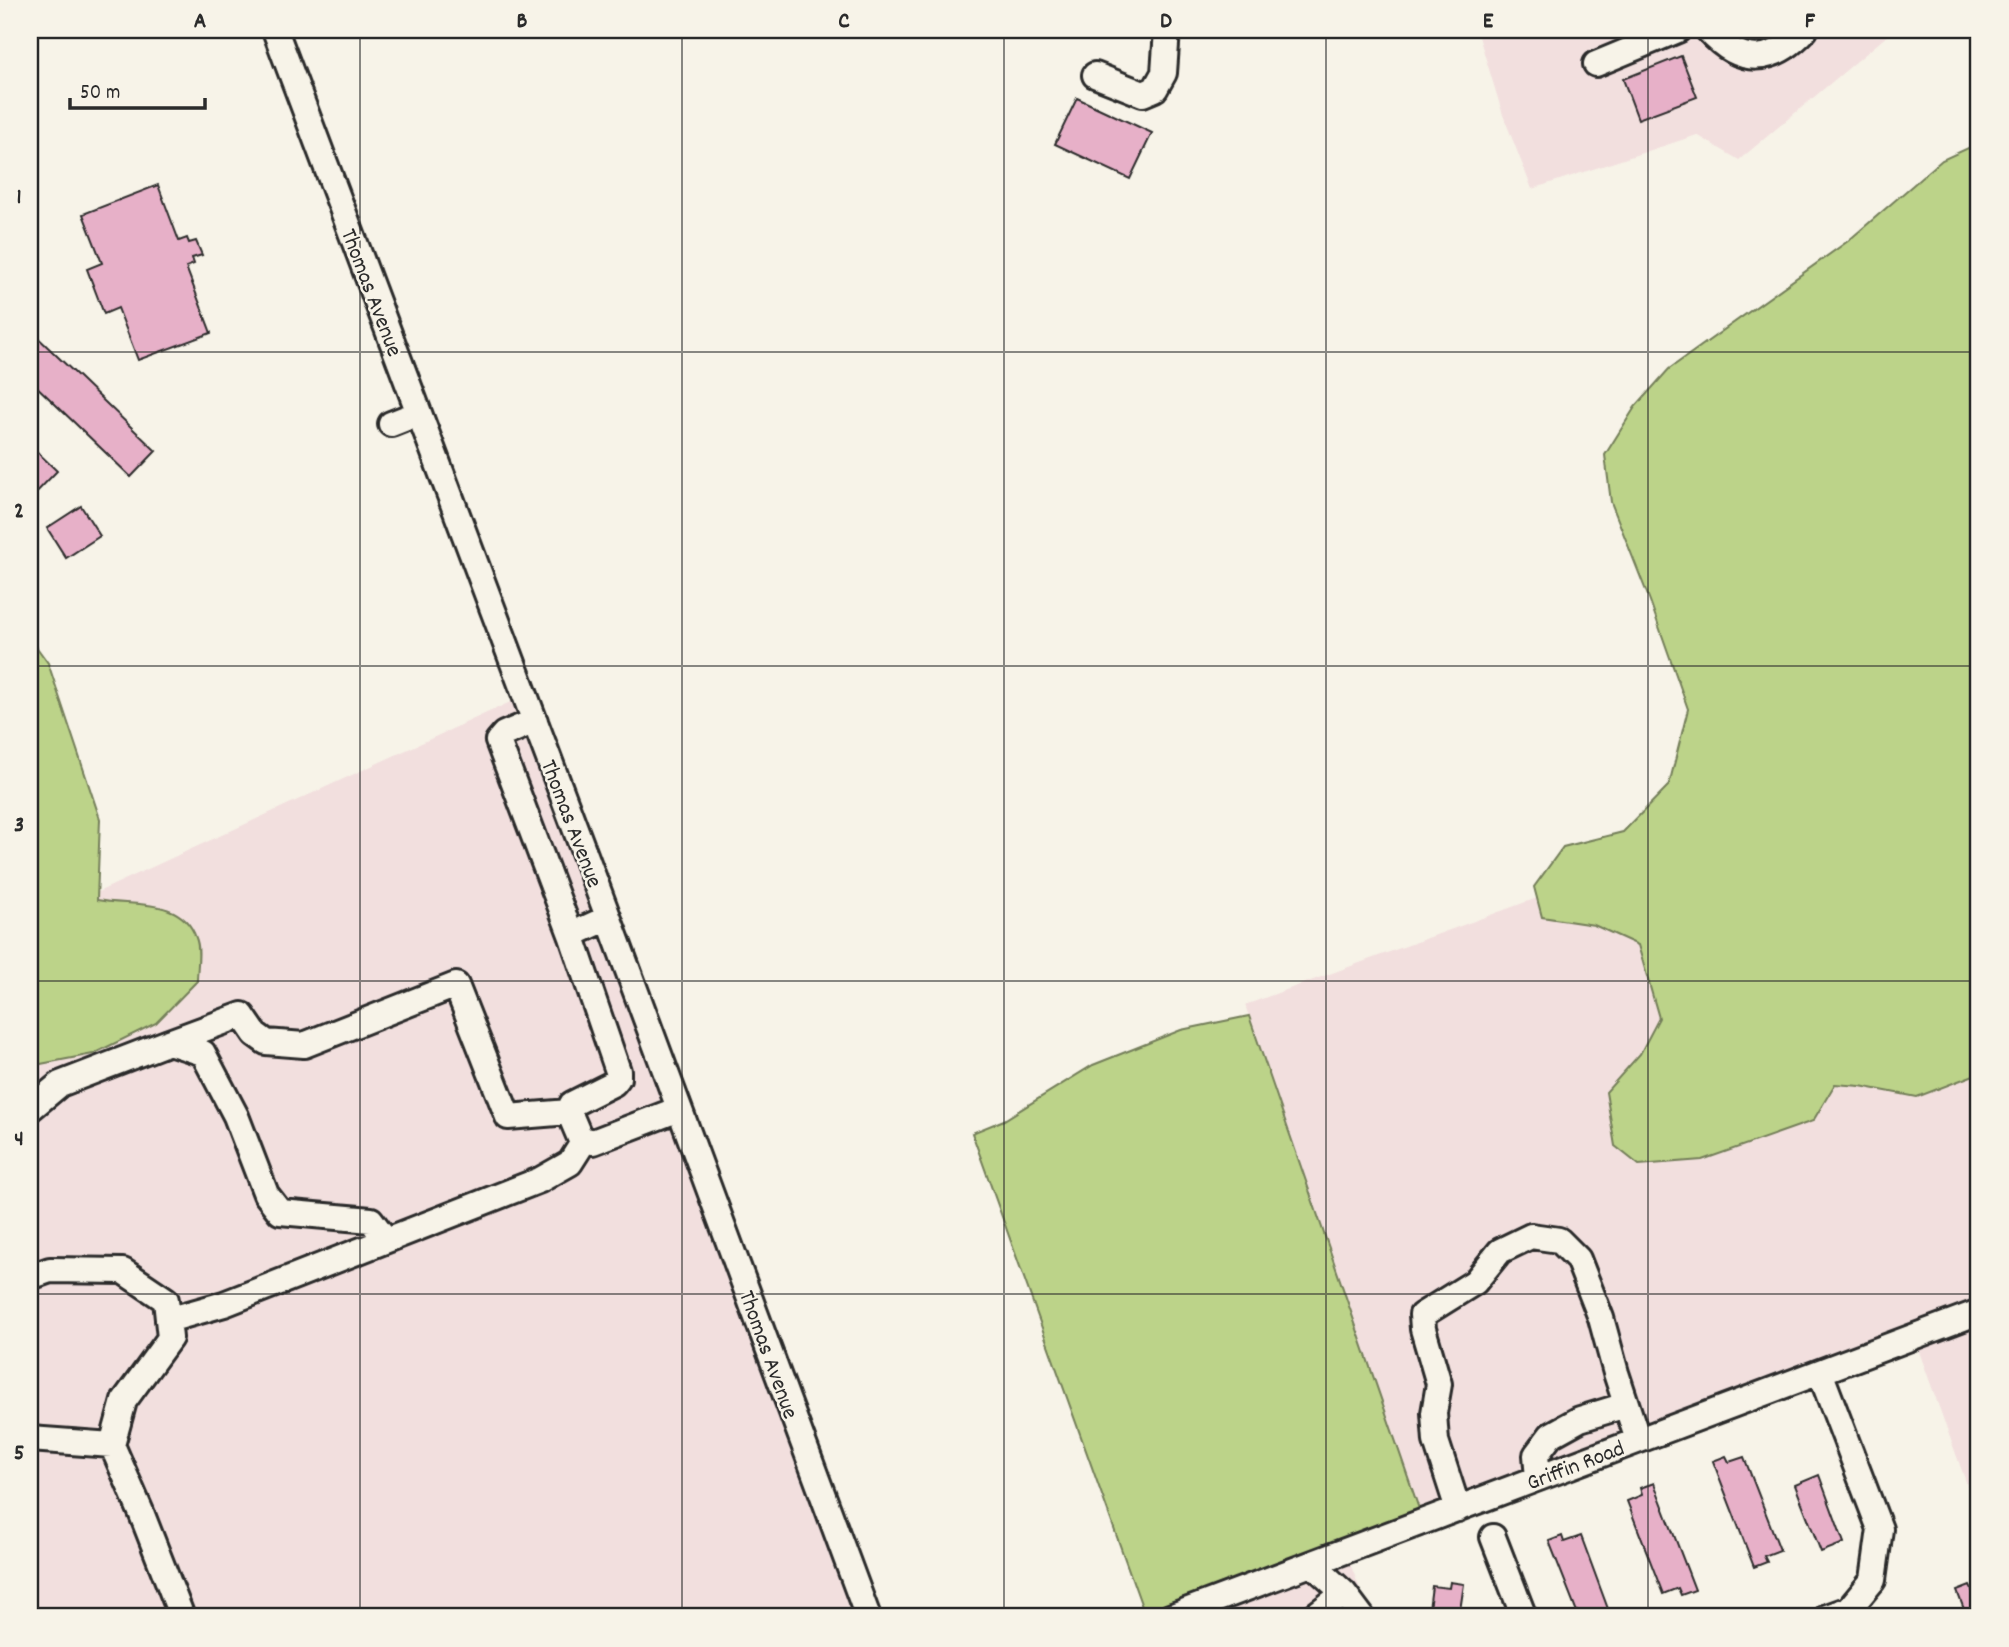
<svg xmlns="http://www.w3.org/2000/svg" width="2009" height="1647" viewBox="0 0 2009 1647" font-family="Dekko,sans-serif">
<rect width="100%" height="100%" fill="#f7f3e8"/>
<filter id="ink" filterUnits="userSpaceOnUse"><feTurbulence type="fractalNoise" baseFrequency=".0143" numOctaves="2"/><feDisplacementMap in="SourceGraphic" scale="14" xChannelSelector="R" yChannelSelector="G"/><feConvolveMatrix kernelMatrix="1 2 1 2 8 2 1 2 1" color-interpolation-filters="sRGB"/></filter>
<g filter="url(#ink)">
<path fill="#f2dfde" d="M1477,30H1894L1739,160L1697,135L1532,189L1503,115Z
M517,699L858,1617H30V1066L93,1054L156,1023L197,981L122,904L98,900V892Z
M1537,898L1542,917L1594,925L1638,945L1659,1018L1640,1054L1606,1092L1835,1084L1860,1086L1917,1097L1979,1073V1301L1420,1512L1245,1005Z
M1979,1323V1518L1917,1346Z
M1349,1561L1371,1617H1200Z"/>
<path fill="#bcd389" stroke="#747f5a" stroke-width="2" d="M1979,143V1073L1917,1097L1860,1086L1835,1084L1813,1121L1702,1160L1639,1165L1615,1146L1606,1092L1640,1054L1659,1018L1638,945L1594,925L1542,917L1534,887L1563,847L1623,832L1669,785L1688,709L1650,601L1611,502L1605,455L1635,407L1669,369L1848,241L1942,160Z
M30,638L48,663L100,819L97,900C131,907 182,896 196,938C201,949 197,968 197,981L156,1023L93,1054L30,1066Z
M1249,1016L1420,1512L1145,1615L972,1133L1004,1120L1093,1065L1181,1030Z"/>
<path fill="#e7b0c8" stroke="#2b2b2b" stroke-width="2" d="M1681,56L1697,97L1638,119L1623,79Z
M1077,98L1152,133L1130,179L1055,144Z
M158,185L179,241L187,238L189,243L196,241L202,255L192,258L194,264L186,267L211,333L138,360L118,308L104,314L87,269L102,263L83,214Z
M30,330L156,451L131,477L30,380Z
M30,445L57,471L30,499Z
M81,506L100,536L66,558L47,528Z
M1726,1456L1729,1462L1744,1457L1780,1550L1764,1556L1767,1562L1754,1567L1713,1461Z
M1819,1475L1844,1543L1821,1552L1795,1485Z
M1654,1483L1695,1590L1681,1595L1678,1588L1663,1594L1627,1501L1642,1495L1640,1488Z
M1562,1536L1564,1542L1581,1536L1611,1617H1579L1549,1541Z
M1450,1582L1464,1584L1459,1617H1428L1432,1586L1449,1588Z
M1970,1586L1973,1592L1979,1590V1617H1967L1957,1591Z"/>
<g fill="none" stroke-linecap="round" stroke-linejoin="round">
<defs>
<path id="minor" d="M275,30L587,860L868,1617
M1708,30C1740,66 1772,65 1805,30
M1596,64L1678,30
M1095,75L1143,94L1155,89L1164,73L1167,30
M391,424L419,413
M535,721L504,734L498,741L572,937
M608,918L575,933L572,937L618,1071V1078L614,1083L572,1104L569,1112L580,1138L593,1142L679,1109
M169,1042L242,1015L255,1034L266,1042L304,1045L456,985L508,1117L569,1112
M30,1109L60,1084L169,1042L203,1053L236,1116L266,1194L280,1212L371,1220L386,1240
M30,1277L50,1270L123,1271L166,1300L170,1338L124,1401L112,1445L141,1512L182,1617
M168,1320L224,1304L540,1180L570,1163L584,1141
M1820,1372L1880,1529L1873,1580L1849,1609L1827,1617
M30,1439L112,1445
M1538,1478L1536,1455L1551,1435L1580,1419L1626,1405
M1458,1509L1436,1441L1434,1413L1439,1384L1423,1329L1422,1315L1475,1282L1500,1251L1531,1236L1559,1240L1578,1259L1601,1318L1616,1373L1638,1440
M1493,1537L1524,1617
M1312,1564L1344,1593L1362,1617
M1170,1617L1979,1312
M1313,1617L1344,1593"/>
</defs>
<use href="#minor" stroke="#2b2b2b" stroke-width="30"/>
<use href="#minor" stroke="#f7f3e8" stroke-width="24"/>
</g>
</g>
<path fill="none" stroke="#2b2b2b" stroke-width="2" stroke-opacity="0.55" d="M360,30V1617M682,30V1617M1004,30V1617M1326,30V1617M1648,30V1617M30,352H1979M30,666H1979M30,981H1979M30,1294H1979"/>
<g text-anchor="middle" stroke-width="5" stroke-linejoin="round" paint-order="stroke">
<g font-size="23" fill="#2b2b2b" stroke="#f7f3e8">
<text transform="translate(373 292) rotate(69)" y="8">Thomas Avenue</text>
<text transform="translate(573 823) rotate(69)" y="8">Thomas Avenue</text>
<text transform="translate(770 1354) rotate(70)" y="8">Thomas Avenue</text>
<text transform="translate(1575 1464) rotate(-21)" y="8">Griffin Road</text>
</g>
</g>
<rect width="2009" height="1647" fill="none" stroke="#f7f3e8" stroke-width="77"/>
<path d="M70 98v10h135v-10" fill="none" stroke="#2b2b2b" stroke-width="3.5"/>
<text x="80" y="98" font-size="21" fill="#2b2b2b" stroke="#f7f3e8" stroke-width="5" paint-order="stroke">50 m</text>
<rect x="38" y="38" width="1932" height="1570" fill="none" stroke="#2b2b2b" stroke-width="2.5"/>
<g font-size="23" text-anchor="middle" font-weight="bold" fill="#2b2b2b">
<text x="200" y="27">A</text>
<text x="522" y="27">B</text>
<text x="844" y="27">C</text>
<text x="1166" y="27">D</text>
<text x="1488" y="27">E</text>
<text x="1810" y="27">F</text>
<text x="19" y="203">1</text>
<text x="19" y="517">2</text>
<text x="19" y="831">3</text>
<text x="19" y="1145">4</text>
<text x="19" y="1459">5</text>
</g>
</svg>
